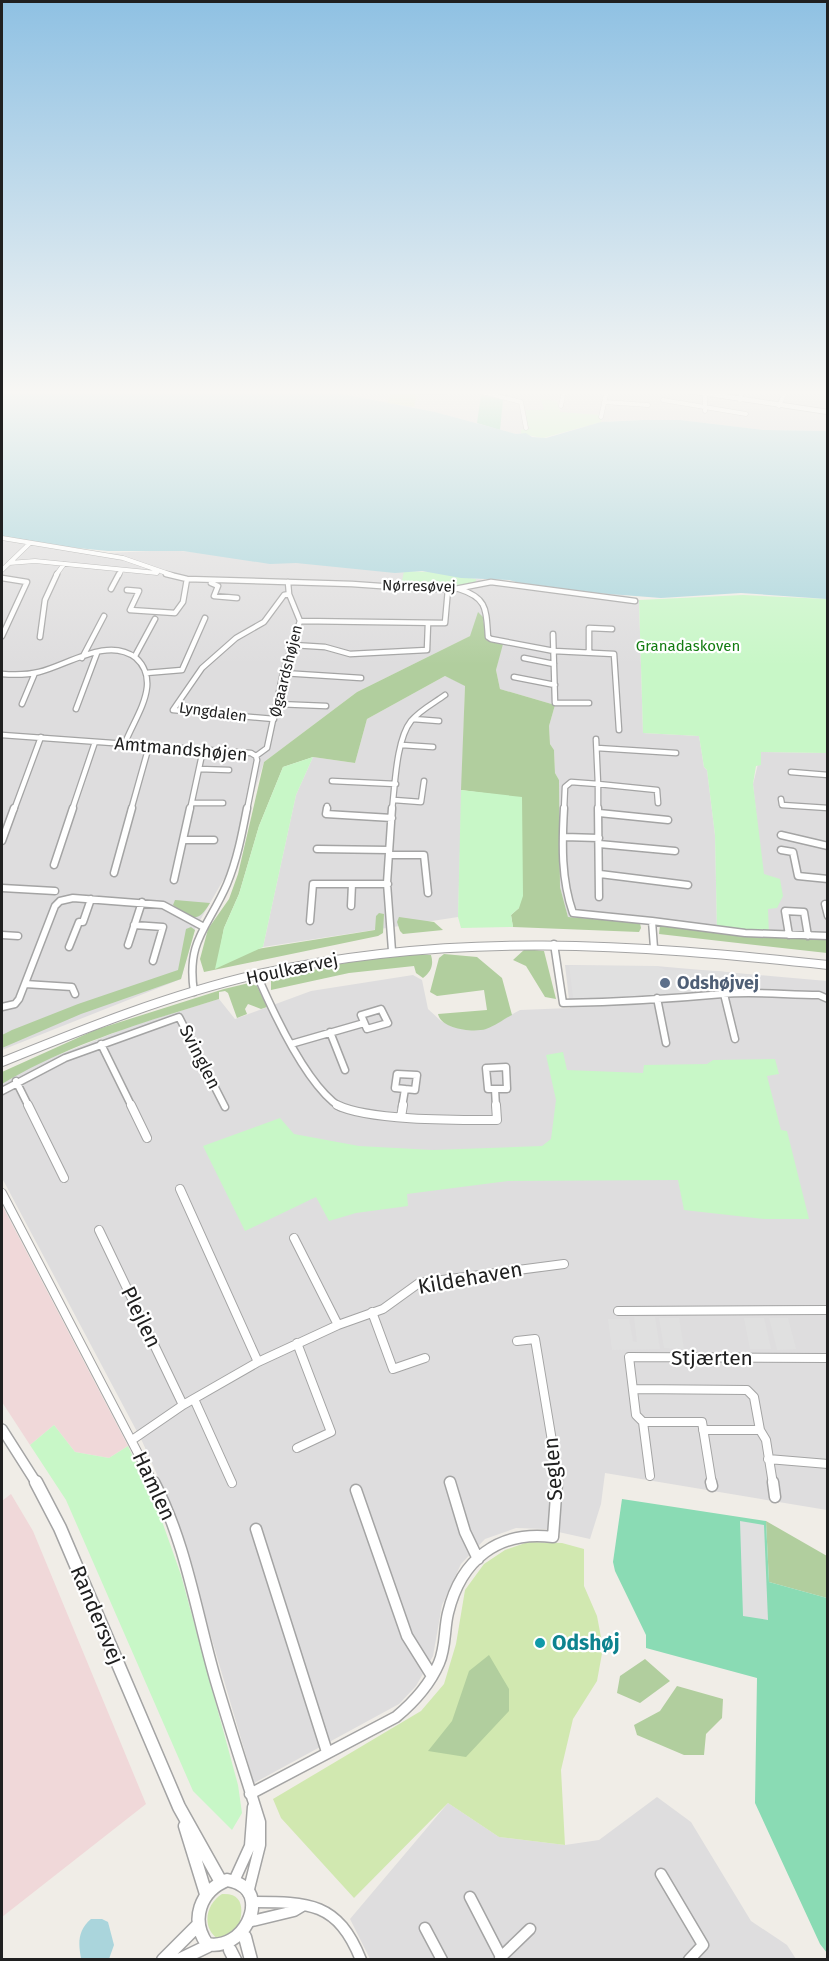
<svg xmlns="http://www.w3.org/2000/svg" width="829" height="1961" viewBox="0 0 829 1961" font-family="'Fira Sans',sans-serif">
<rect width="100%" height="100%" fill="#f0ede7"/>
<path fill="#deddde" d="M322,390H827V431L765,430L680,420H643L610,421L592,426L516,434L435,412Z
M2,540L88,554L170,550L614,592L639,600L643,733L699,736L704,767L707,770L715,835L717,931L568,917L560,887L559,780L555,773L554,750L550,744L549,726L555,705L500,689L496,670L502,644L485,641L483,617L470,636L357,692L264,762L229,870L195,929L181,979L2,1050Z
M445,676L465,685L458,917L263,947L296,795L313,757L355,763L367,719Z
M761,752L827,753V938L769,936L753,784Z
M565,965L656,966L827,981V1510L605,1473L601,1504L590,1539L545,1529L516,1528L485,1539L461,1564L442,1605L433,1656L416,1686L399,1704L254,1783L176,1517L142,1441L2,1178V1084L33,1065L134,1025L219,999L235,1019L311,991L413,975L422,980L428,1009L441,1021L453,1027L485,1029L520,1010L570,1008Z
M657,1797L691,1822L751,1921L787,1945L796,1959H370L350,1919L448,1803L499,1837L565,1845L599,1840Z"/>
<path fill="#f0d8d9" d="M2,1205L128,1446L109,1458L75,1452L54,1425L30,1445L2,1402Z
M11,1494L33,1531L146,1804L2,1917V1501Z"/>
<path fill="#d1e8b0" d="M391,390H418L414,407L388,403Z
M528,1542L562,1543L584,1549V1586L597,1616L603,1648L597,1681L573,1719L561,1770L565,1845L499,1837L448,1803L354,1898L281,1818L273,1799L421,1711L444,1684L456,1644L465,1590L484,1564L505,1550Z
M222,1894C249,1892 242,1920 235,1935L218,1939C201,1927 206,1904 222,1894Z"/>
<path fill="#b1ce9e" d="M478,612L483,617L486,640L503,644L496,670L500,689L555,705L549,726L550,744L554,750L555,773L559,780L560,887L568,917L640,923L641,928L639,932L513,927L511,915L519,908L522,798L461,790L465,686L445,676L367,719L355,763L313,757L283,767L259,826L239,894L224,928L219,955L375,930L376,916L379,913L384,914L383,933L378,936L204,972L200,959L208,929L229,899L238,874L264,762L357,692L470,636Z
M175,900L210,903C197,925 191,918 173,905Z
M399,917L434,922L443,930L403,934L400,931L397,922Z
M660,925L827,938V953L659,934Z
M191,927L195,930L181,979L81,1014L2,1048V1035L12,1030L78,1004L178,970L186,929Z
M525,949L544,951L556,999L545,997L526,966L513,960Z
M413,954L431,955C434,965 431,972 423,978L416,973L414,966L349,973L271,990V981L274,978L350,962Z
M444,954L477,957L502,978L512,1015C504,1019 495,1026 486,1029C473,1033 441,1029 438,1014L487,1010L484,990L437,996L430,992L439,958Z
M249,983L257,986L267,1007L261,1009L248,1004L245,1009L247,1014L237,1018L228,993L225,991L219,992V999C145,1022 68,1044 2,1084V1072L95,1030L224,989Z
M766,1521L827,1556V1598L769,1582Z
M489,1655L509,1689V1711L466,1757L428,1751L452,1721L469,1671Z
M645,1659L670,1681L640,1703L617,1693L620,1676Z
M677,1686L723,1699L722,1718L706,1734L704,1755H684L637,1735L634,1725L660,1711Z"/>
<path fill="#c8f7c7" d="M541,399L557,401L560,412L600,415L602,417L601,422L543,438L521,434V430L531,428L527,425L525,410H544Z
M404,571L431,572L476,579V582L457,586H401Z
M743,595L827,599V753L761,752V765L756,766L753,784L764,874L780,879L783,896L777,908L768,909L769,936L717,931L715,835L707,770L704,767L699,736L643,733L639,600Z
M313,757L296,795L263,947L215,969L224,928L239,894L259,826L283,767Z
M461,790L522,797L523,896L519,908L511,915L513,927L461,928L458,917Z
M563,1052L567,1070L643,1073L644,1065L707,1064L713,1060L775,1059L779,1074L767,1076L781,1130L787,1131L809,1219H764L684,1210L678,1180L508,1181L407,1194L408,1206L356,1213L329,1221L316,1197L245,1231L203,1146L280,1118L294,1134L359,1146L433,1150L542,1146L551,1139L556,1100L546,1055Z
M54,1425L75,1452L109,1458L128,1446L158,1510L181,1575L238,1785L242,1813L232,1830L193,1791L66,1500L30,1445Z"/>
<path fill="#8adbb4" d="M481,395L503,400L500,430L477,423Z
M622,1499L766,1521L769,1582L827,1598V1953L820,1944L755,1803L757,1678L646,1648V1635L615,1571L613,1562Z"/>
<path fill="#e0e0e0" d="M569,966H656L666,970L719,971L757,976L761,991L710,990L705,994L573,998Z
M634,1317H655L660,1349L612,1350L608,1319H629L633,1341L637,1342Z
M659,1318H679L684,1349L664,1348Z
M744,1318H764L771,1349H750Z
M769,1318H788L796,1349L777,1350Z
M740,1521L764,1525L768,1620L743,1616Z"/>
<path fill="#aad5dc" d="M2,390H322L435,412L516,434L526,433L532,437L546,438L601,422L643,420H680L765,430L827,431V599L741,593L661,598L571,591L523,584L509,580L461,578L422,571L395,573L296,563L270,564L183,551H108L47,545L2,536Z
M91,1919H102L108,1922L114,1945L109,1959L81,1958C78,1943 78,1930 91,1919Z"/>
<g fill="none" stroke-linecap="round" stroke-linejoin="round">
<defs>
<path id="minor-far4" d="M474,390L521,402L526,428
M705,390V411
M420,392L474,391
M663,400L746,414
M740,400L742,390
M604,402L648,405
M561,406L564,390
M779,406L786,390
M601,417L607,390
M2,538L123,558L172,575
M9,563L35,561L157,573
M2,570L29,544
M56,575L64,564
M119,575L121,571"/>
<path id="minor-far3" d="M166,574L187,579L352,584L423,589H455L491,582L635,601
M2,578L27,582L2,636
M211,583L218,586L214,596L237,598
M111,589L119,574
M459,589C488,598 486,610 488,637L491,639L554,651L614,654L619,730
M127,590L139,591L130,610L175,613L183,602L187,579
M300,621L445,623L448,589
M553,634L555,703H589
M40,637L45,600L57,574
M293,645L325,647L350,654L427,650L428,623
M589,652V628L612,629
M135,656L155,619
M82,658L104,616
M524,658L554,664
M146,673L182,670L205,618
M283,673L361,678
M2,674C14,675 27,675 39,672C68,665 108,636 136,658C144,665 148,676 147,687C145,706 132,725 125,743
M514,677L555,685
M22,704L35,673
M277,704L326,706
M76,709L97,653
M274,719L173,710L202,668L236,638L264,622L284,595L289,594
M413,719L439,721
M2,735L251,753L256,756L257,760L247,810
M402,745L433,747
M597,748L676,753
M256,756L267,748L283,673L300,621L289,594L288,582
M199,769L229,770
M791,772L828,775
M332,781L396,784
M781,799L782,805L828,808
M394,800L421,802L424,781
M192,803H223
M14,810L41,737
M72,810L95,742
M131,810L149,746
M190,810L203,750
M327,810V806
M392,810C395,786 396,740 411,721C420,710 434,703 445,695
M564,810L565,787L571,782L598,784L596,739
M598,810V784L657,790L658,803"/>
<path id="minor-far2" d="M327,808L326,814L392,818
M564,808C562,844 561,879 573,913L652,921L654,948
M598,808L599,897
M599,813L668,820
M781,835L828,846
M564,837L599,838
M185,840H214
M2,841L14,808
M599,844L675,851
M317,849L389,850
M781,850L793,852L798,876L828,879
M389,855H424L428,893
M54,865L73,808
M114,873L132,808
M600,874L688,885
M174,880L190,808
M2,888L55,891
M825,904L828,916
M351,906L352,884
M310,921L313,884H388
M652,921L745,933L828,936
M134,925L163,927L153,961
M2,935L18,936
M789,935L785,911L804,912L808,936
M554,944L563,1003C617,1002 669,999 723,994C754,991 787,995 819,995L828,999
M128,945L142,902
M69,947L79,922H83L91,899
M392,951L387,883L392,808
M257,975C273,1012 306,1085 340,1107
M25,984L72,987L75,994
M194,992C186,940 208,928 227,884C237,860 242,834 247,808
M724,994L735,1039
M657,998L666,1043
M2,1007L15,1004L19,999L55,906L60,901L73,898L163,905L202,926
M381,1009L388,1023L367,1029L361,1015Z
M330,1032L345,1070
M101,1044L132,1107
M291,1044L364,1023
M506,1067L507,1089H488L486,1068Z
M397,1074L417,1075L415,1090L395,1088Z
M16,1081L29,1107
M495,1089L496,1107
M2,1091L65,1058L179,1017L225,1107
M402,1107L405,1089"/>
<path id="minor-far1" d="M28,1105L64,1178
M131,1105L147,1138
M337,1105C369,1121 459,1120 497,1120L496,1105
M401,1117L403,1105
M180,1189L258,1362
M2,1193L154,1484
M99,1230L183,1405
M294,1238L338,1325
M618,1311L828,1310
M372,1312L393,1369L425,1358
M517,1341L535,1339L555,1459L557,1484
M297,1343L331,1432L297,1448
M633,1389L747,1390L754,1397L760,1430L766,1440L773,1484
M194,1399L232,1483
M643,1422H702L712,1484
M703,1430H760
M132,1440L183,1405L258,1362L338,1325L383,1309L419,1283L564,1264
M768,1459L828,1464
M650,1476L643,1422L636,1415L629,1357L828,1358"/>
<path id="minor" d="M154,1482C186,1543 196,1612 215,1678C229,1726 245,1774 260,1822V1845L248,1893
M450,1482L465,1532L478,1559
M711,1482L712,1486
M773,1482L775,1497
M356,1490L407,1636L432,1676
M256,1529L327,1752
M250,1794L396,1717C414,1702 430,1684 439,1663C446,1647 444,1629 448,1613C461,1559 499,1530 553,1537L557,1482
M661,1874L703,1945L689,1960
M234,1881L250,1846L253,1807
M470,1897L501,1957
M252,1902C309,1902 338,1902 361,1960
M252,1921L294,1911L304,1905
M425,1928L442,1960
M500,1958L530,1929"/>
<path id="tertiary-far3" d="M683,390L828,412"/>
<path id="tertiary-far2" d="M2,1062C86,1028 171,994 259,974C454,931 632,944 828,965"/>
<path id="tertiary-far1" d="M2,1429L37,1484"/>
<path id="tertiary" d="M36,1482L60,1528L179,1807L221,1882
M185,1826L206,1894
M227,1880C231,1881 237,1882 241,1885C267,1899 244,1951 207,1944C190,1920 200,1891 227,1880Z
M245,1937L251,1960
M230,1950L235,1960
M163,1960L198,1925
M179,1960L208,1946"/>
</defs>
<use href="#minor-far4" stroke="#a4a4a4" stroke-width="5"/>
<use href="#minor-far3" stroke="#a4a4a4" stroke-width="7"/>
<use href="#minor-far2" stroke="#a4a4a4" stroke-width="9"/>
<use href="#minor-far1" stroke="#a4a4a4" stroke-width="10"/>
<use href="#minor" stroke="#a4a4a4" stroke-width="13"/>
<use href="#tertiary-far3" stroke="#a4a4a4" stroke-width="6"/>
<use href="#tertiary-far2" stroke="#a4a4a4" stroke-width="10"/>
<use href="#tertiary-far1" stroke="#a4a4a4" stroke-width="12"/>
<use href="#tertiary" stroke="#a4a4a4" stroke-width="15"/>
<use href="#minor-far4" stroke="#fff" stroke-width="4"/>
<use href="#minor-far3" stroke="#fff" stroke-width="4.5"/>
<use href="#minor-far2" stroke="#fff" stroke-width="6"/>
<use href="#minor-far1" stroke="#fff" stroke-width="8"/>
<use href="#minor" stroke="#fff" stroke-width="10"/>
<use href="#tertiary-far3" stroke="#fff" stroke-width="4.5"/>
<use href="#tertiary-far2" stroke="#fff" stroke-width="8"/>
<use href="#tertiary-far1" stroke="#fff" stroke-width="9"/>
<use href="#tertiary" stroke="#fff" stroke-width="12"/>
</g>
<linearGradient id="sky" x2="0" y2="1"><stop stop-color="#8fc1e3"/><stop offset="0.59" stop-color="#f8f7f4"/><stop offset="1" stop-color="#f8f7f4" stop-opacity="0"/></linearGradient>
<rect width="829" height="665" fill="url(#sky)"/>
<circle fill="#5c6f8a" stroke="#fff" stroke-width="2" cx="665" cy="983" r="6"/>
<circle fill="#0f9aa8" stroke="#fff" stroke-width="2" cx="540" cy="1643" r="6"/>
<g text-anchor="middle" stroke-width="4.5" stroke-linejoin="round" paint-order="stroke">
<g font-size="15" fill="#202020" stroke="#fff">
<text transform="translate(419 586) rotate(1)" y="5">Nørresøvej</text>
<text transform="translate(286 671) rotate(-76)" y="5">Øgaardshøjen</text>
<text transform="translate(213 712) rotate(8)" y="5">Lyngdalen</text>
</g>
<g font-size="15" fill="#127c11" stroke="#fff">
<text x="688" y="651">Granadaskoven</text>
</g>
<g font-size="18" fill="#202020" stroke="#fff">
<text transform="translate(181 749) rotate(5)" y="6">Amtmandshøjen</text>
<text transform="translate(292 969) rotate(-12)" y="6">Houlkærvej</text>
<text transform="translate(200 1057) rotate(63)" y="6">Svinglen</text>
</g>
<g font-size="18" font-weight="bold" fill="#4e5e75" stroke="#fff" text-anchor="start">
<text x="677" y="989">Odshøjvej</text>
</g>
<g font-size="21" fill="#202020" stroke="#fff">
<text transform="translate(470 1278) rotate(-10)" y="7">Kildehaven</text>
<text transform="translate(141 1317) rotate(64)" y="7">Plejlen</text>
<text x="712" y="1365">Stjærten</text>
<text transform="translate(553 1469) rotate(-94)" y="7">Seglen</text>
<text transform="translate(154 1486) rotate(65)" y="7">Hamlen</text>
<text transform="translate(97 1615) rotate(67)" y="7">Randersvej</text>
</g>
<g font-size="21" font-weight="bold" fill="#0d838f" stroke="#fff" text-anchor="start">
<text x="552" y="1650">Odshøj</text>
</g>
</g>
<rect width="829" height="1961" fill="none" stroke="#202020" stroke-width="6"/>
</svg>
